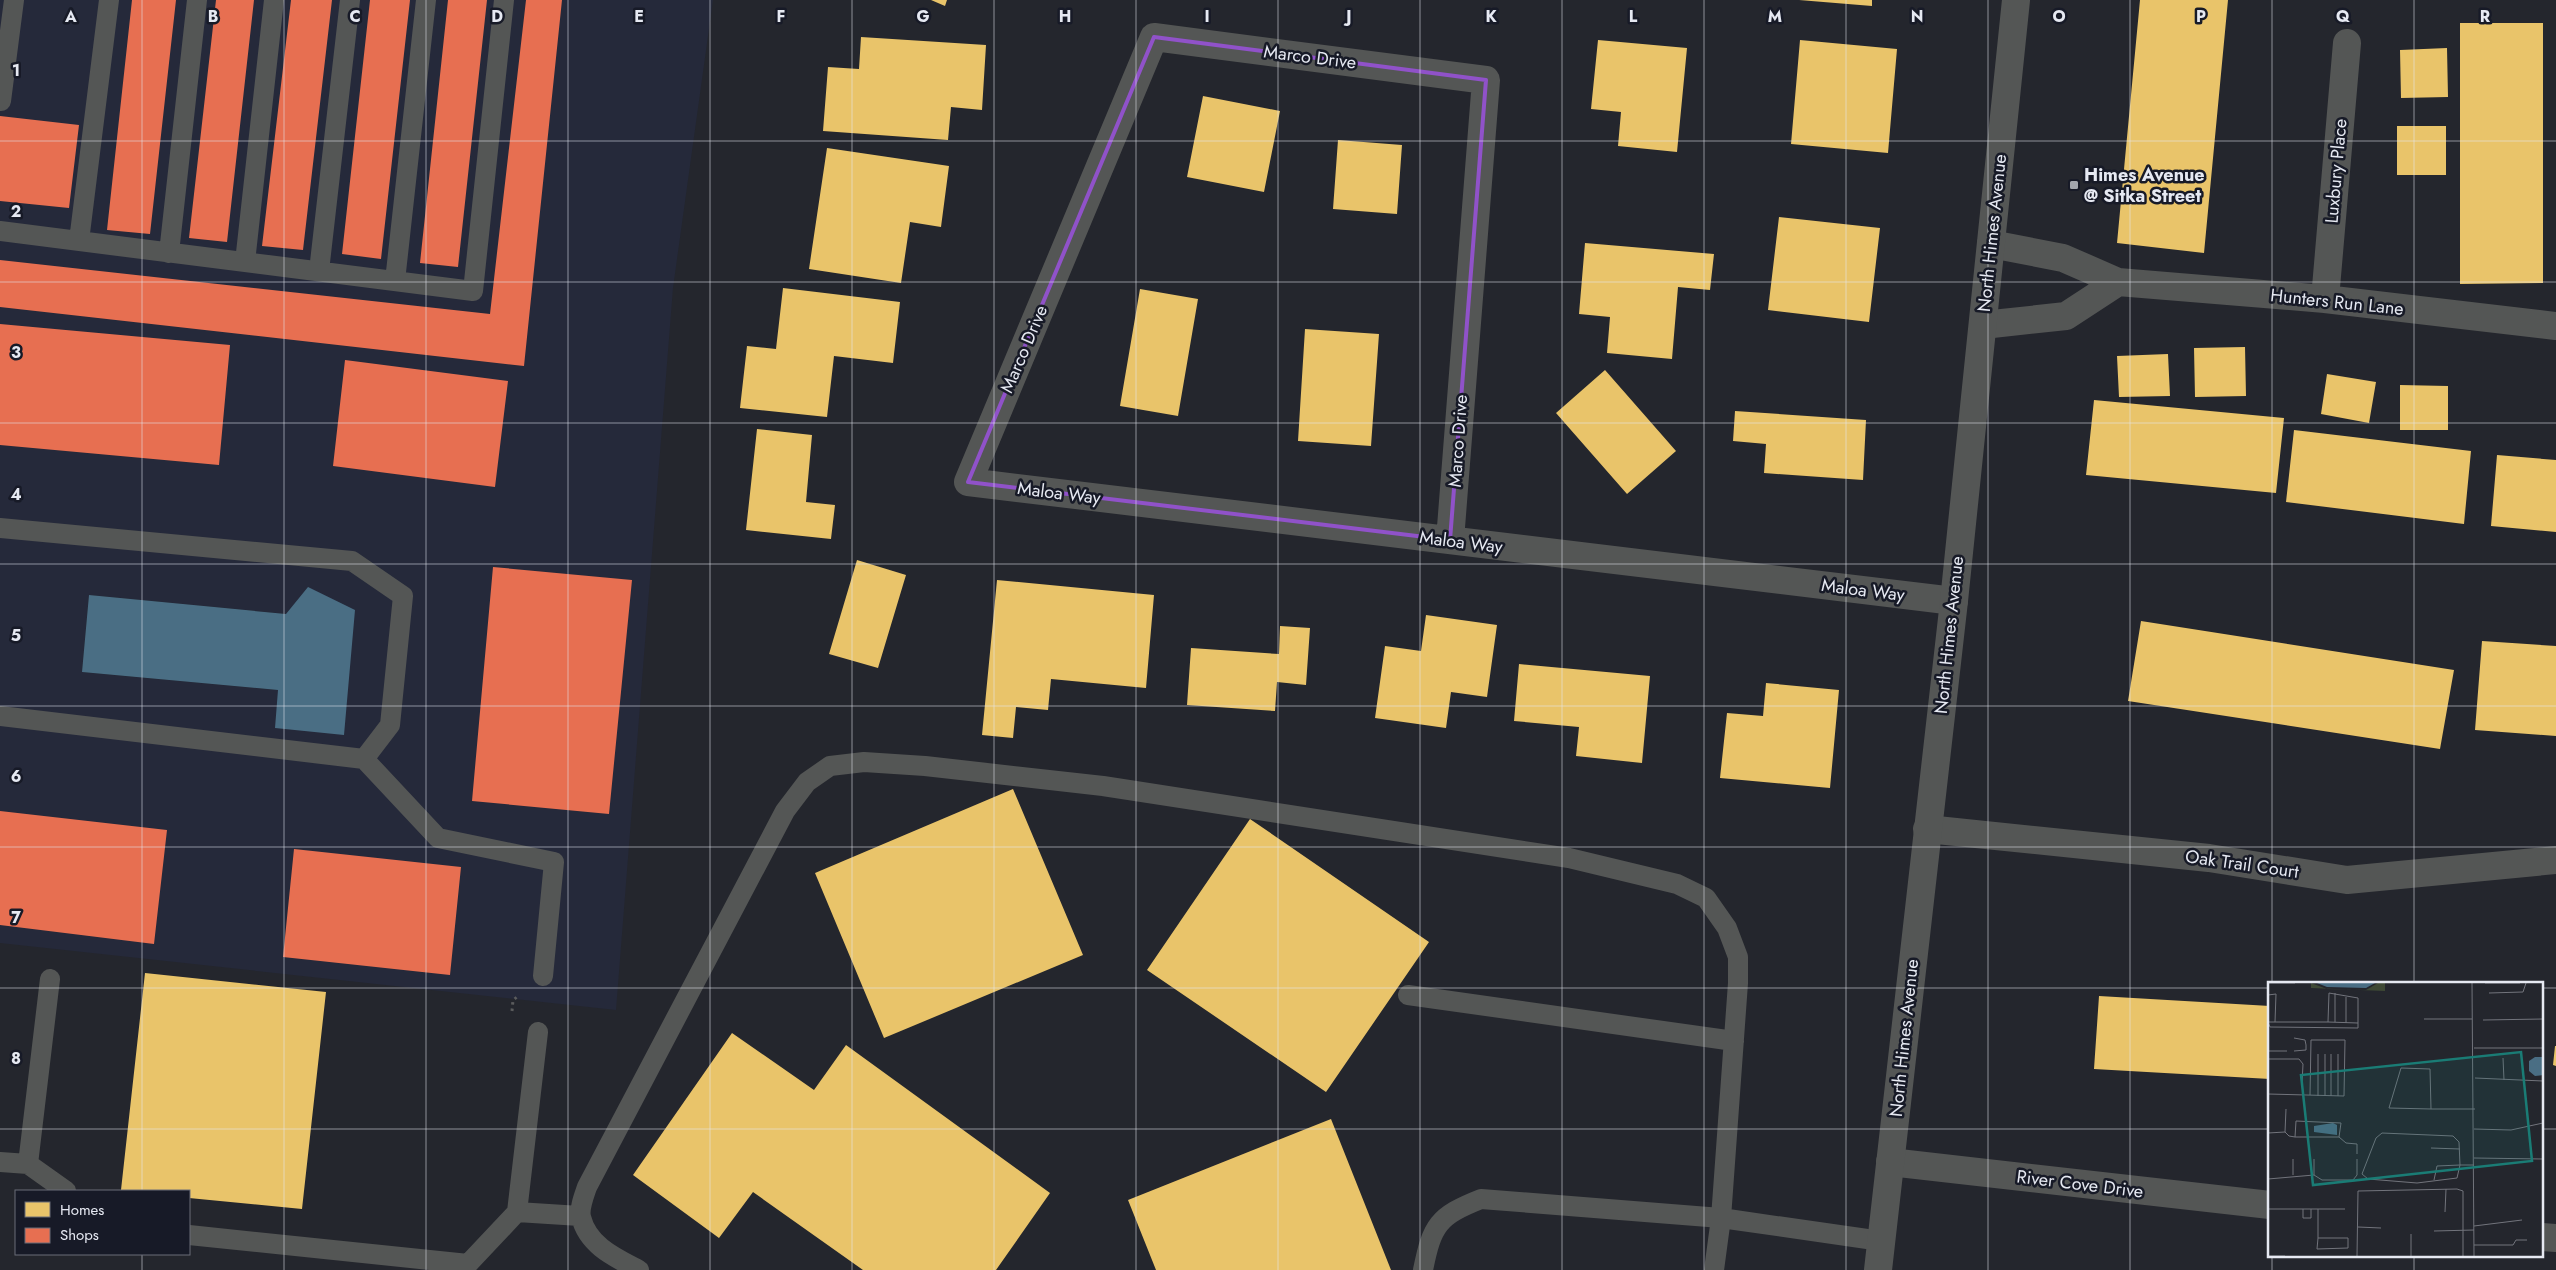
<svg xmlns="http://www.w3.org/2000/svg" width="2556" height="1270" viewBox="0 0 2556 1270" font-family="Jost,sans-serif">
<rect width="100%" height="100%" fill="#24262d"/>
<path fill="#25293a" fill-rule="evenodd" d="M0,0H713L673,288L616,1010L0,943ZM89,595L286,614L278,690L82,672Z"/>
<path fill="#4a6e84" d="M308,587L355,610L344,735L275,728L278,690L82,672L89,595L286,614Z"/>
<path fill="#e9c46a" d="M931,0H947L945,6Z
M1799,0H1872V6Z
M2140,0H2228L2204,253L2117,243Z
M2460,23H2543V283L2460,284Z
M861,37L986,45L982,110L951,107L948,140L823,131L828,67L859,69Z
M1598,40L1687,48L1677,152L1618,146L1621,112L1591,109Z
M1800,40L1897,49L1888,153L1791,144Z
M2447,48L2448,97L2401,98L2400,50Z
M1203,96L1280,111L1264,192L1187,177Z
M2397,126H2446V175H2397Z
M1338,140L1402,145L1397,214L1333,209Z
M827,148L949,166L941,227L910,222L901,283L809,269Z
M1779,217L1880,228L1869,322L1768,310Z
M1585,243L1714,254L1710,290L1678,287L1672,359L1607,353L1610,317L1579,314Z
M783,288L900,302L893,363L834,356L827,417L740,408L747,346L776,349Z
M1140,289L1198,299L1178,416L1120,406Z
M1305,329L1379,334L1371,446L1298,441Z
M2245,347L2246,396L2195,397L2194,348Z
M2168,354L2170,396L2119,397L2117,356Z
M1605,370L1676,451L1627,494L1556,413Z
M2327,374L2376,382L2369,423L2321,414Z
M2400,385L2448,386V430H2400Z
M2094,400L2284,418L2276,493L2086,475Z
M1735,411L1866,420L1863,480L1764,473L1766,444L1733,441Z
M757,429L812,435L806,502L835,505L831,539L746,530Z
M2294,430L2471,451L2464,524L2286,502Z
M2497,455L2556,460V532L2491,526Z
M857,560L906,575L878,668L829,654Z
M997,580L1154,595L1146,688L1051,679L1048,710L1016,707L1013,738L982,735Z
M1426,615L1497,625L1487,697L1451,692L1446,728L1375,718L1385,646L1421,651Z
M2141,621L2454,670L2440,749L2128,701Z
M1280,626L1310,628L1306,685L1277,682L1275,711L1187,705L1191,648L1279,654Z
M2482,641L2556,646V736L2475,730Z
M1519,664L1650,676L1642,763L1576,756L1579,727L1514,721Z
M1766,683L1839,690L1830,788L1720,778L1727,713L1763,716Z
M1013,789L1083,955L884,1038L815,873Z
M1250,819L1429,942L1326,1092L1147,970Z
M145,973L326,992L302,1209L189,1198V1191L121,1190Z
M2099,996L2270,1006V1079L2094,1069Z
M732,1033L814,1090L846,1045L1050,1193L996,1270H863L753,1192L719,1238L633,1175Z
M2555,1046H2556V1066L2553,1065Z
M1331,1119L1391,1270H1156L1128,1200Z"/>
<path fill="#e76f51" d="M132,0H176L150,234L107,230Z
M216,0H254L227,242L189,238Z
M291,0H332L303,250L262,246Z
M370,0H410L381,259L342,254Z
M448,0H487L458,267L420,263Z
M526,0H562L524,366L0,307V260L490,314Z
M0,116L79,125L69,208L0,201Z
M0,324L230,345L219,465L0,445Z
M345,360L508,381L495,487L333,466Z
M493,567L632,580L609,814L472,801Z
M0,811L167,830L154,944L0,925Z
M294,849L461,867L450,975L283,957Z"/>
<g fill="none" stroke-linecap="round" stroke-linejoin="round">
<path stroke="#5b5c5d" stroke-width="3" stroke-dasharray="2.5 4" stroke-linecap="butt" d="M512,1011L513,1000L517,997"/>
<path stroke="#545655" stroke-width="20" d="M1,101L14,0
M0,231L473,291L504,0
M79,241L109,0
M169,253L197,0
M245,262L274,0
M319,271L350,0
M395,281L426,0
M0,528L352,561L403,596L390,725L364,759L0,716
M364,759L438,838L554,862L543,976
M1408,995L1734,1041
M0,1162L28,1164L66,1191
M28,1164L50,979
M517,1212L580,1216
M189,1235L468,1264L517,1212L538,1032
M639,1270C616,1258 588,1246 581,1217C579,1208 584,1196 587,1187L785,811L807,782L830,766L864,762L925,766L1103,786L1569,858L1677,884L1706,898L1727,928L1738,957V983L1721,1218L1714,1270
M1423,1270C1432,1225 1438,1216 1481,1199L1721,1218L1881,1241"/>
<path stroke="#545655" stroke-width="28" d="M1991,244L2063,258L2118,282L2325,299L2556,326
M2325,299L2347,43
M1983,325L2066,316L2118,282
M1450,540L1486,80L1154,37L968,482L1954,601
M1927,829L2209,858L2347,880L2556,860
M1890,1162L2270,1205
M2542,1237L2556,1238"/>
<path stroke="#545655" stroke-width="28" d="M1878,1270L1954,601L2016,0"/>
</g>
<path fill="none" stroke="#9052c9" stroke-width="4" stroke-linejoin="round" d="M1154,37L1486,80L1450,540L968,482Z"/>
<path fill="none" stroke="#e6e9f2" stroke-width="1" stroke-opacity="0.55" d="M142,0V1191M284,0V1270M426,0V1270M568,0V1270M710,0V1270M852,0V1270M994,0V1270M1136,0V1270M1278,0V1270M1420,0V1270M1562,0V1270M1704,0V1270M1846,0V1270M1988,0V1270M2130,0V1270M2272,0V984M2414,0V984M0,141H2556M0,282H2556M0,423H2556M0,564H2556M0,706H2556M0,847H2556M0,988H2270M2542,988H2556M0,1129H2270M2542,1129H2556M142,1254V1270M2272,1256V1270M2414,1256V1270"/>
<rect fill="#a2a5ad" stroke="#171a27" stroke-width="2" x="2069" y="180" width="10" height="10" rx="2.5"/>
<g text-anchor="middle" stroke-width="5" stroke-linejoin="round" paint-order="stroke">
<g font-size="18" fill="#e6e9f2" stroke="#171a27">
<text transform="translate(1310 57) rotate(7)" y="6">Marco Drive</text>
<text transform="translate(2336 171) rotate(-85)" y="6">Luxbury Place</text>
<text transform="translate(1992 233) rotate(-84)" y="6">North Himes Avenue</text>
<text transform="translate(2337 302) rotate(6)" y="6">Hunters Run Lane</text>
<text transform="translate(1024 349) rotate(-67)" y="6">Marco Drive</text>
<text transform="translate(1458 441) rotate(-86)" y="6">Marco Drive</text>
<text transform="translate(1059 493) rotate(7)" y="6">Maloa Way</text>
<text transform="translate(1461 542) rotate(7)" y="6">Maloa Way</text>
<text transform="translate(1863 590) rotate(7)" y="6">Maloa Way</text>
<text transform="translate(1949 635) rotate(-84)" y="6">North Himes Avenue</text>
<text transform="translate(2242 864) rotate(8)" y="6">Oak Trail Court</text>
<text transform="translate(1904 1038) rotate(-84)" y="6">North Himes Avenue</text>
<text transform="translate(2080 1184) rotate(7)" y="6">River Cove Drive</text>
</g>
<g font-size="18" font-weight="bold" fill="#e6e9f2" stroke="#171a27" text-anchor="start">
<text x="2084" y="181">Himes Avenue<tspan x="2084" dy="21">@ Sitka Street</tspan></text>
</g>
</g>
<g transform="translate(2268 982)">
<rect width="275" height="275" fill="#24262d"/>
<path d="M43,1L59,7L98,8L110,1H117V9L43,6Z" fill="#3e4935"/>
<path d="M49,1H107L98,6L59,5ZM267,75H275V93L267,94L261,89V79ZM65,141L69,143V153L46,150V144Z" fill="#4a6e84"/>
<path fill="none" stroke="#72747c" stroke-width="1" d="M1,1H27M204,1L206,274M217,1H252M61,11L90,16V46L2,45L0,40H60ZM67,11V40M221,11L255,10L258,1M0,13L8,12L7,40M78,15V41M156,37H204M215,38L275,37M60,40L90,41M26,56L37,58L38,63V68L26,69M206,66H275M0,69H19M235,76L236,98M0,77H31L35,82L34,102M207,96L275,99M0,112L76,114L77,58H43L42,113M50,114V72M57,114V72M63,114V72M70,114V72M163,127L162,87L133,86L121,126L163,127H207M206,147L243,148L275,141M17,150L18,127M0,151L17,150L21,154L27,155H71L73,141L28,139L27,155M71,155L78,161L89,162V172M163,166L192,167M206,176L275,177M25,177V193M46,193V177M0,197L46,193L54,198H85L89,193V177M166,198L169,184L192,183L189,196L149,201L100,197L94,192L108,156L114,151L185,154L191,160L192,183H206M0,227H77M35,227V236H43V227M177,230L178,207M206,244L254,238M90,245L113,246M166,249L206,248M143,252V274M50,256H80V266L49,267L50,256V227M206,263H245L248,258H259M0,274H17M89,274L90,209L189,207L195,209V274"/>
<path fill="#1a7c75" fill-opacity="0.15" stroke="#1a7c75" stroke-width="2.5" d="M253,70L264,179L45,203L33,93Z"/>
<rect width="275" height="275" fill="none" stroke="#e6e9f2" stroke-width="2.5"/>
</g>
<g font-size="16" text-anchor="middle" font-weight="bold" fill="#e6e9f2" stroke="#171a27" stroke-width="5" stroke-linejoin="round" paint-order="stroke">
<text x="71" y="22">A</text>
<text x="213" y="22">B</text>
<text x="355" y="22">C</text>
<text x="497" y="22">D</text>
<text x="639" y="22">E</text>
<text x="781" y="22">F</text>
<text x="923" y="22">G</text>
<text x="1065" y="22">H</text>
<text x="1207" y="22">I</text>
<text x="1349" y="22">J</text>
<text x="1491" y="22">K</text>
<text x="1633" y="22">L</text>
<text x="1775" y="22">M</text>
<text x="1917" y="22">N</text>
<text x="2059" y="22">O</text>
<text x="2201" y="22">P</text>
<text x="2343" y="22">Q</text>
<text x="2485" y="22">R</text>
<text x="16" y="76">1</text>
<text x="16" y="217">2</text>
<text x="16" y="358">3</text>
<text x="16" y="500">4</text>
<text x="16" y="641">5</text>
<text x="16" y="782">6</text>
<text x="16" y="923">7</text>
<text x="16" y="1064">8</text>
</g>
<rect x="15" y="1190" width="175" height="65" fill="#171a27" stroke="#6a6d78"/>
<rect x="25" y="1202" width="25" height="15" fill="#e9c46a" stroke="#6a6d78"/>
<text x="60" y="1215" font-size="15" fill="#e6e9f2">Homes</text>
<rect x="25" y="1228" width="25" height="15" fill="#e76f51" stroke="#6a6d78"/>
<text x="60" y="1240" font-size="15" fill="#e6e9f2">Shops</text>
</svg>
